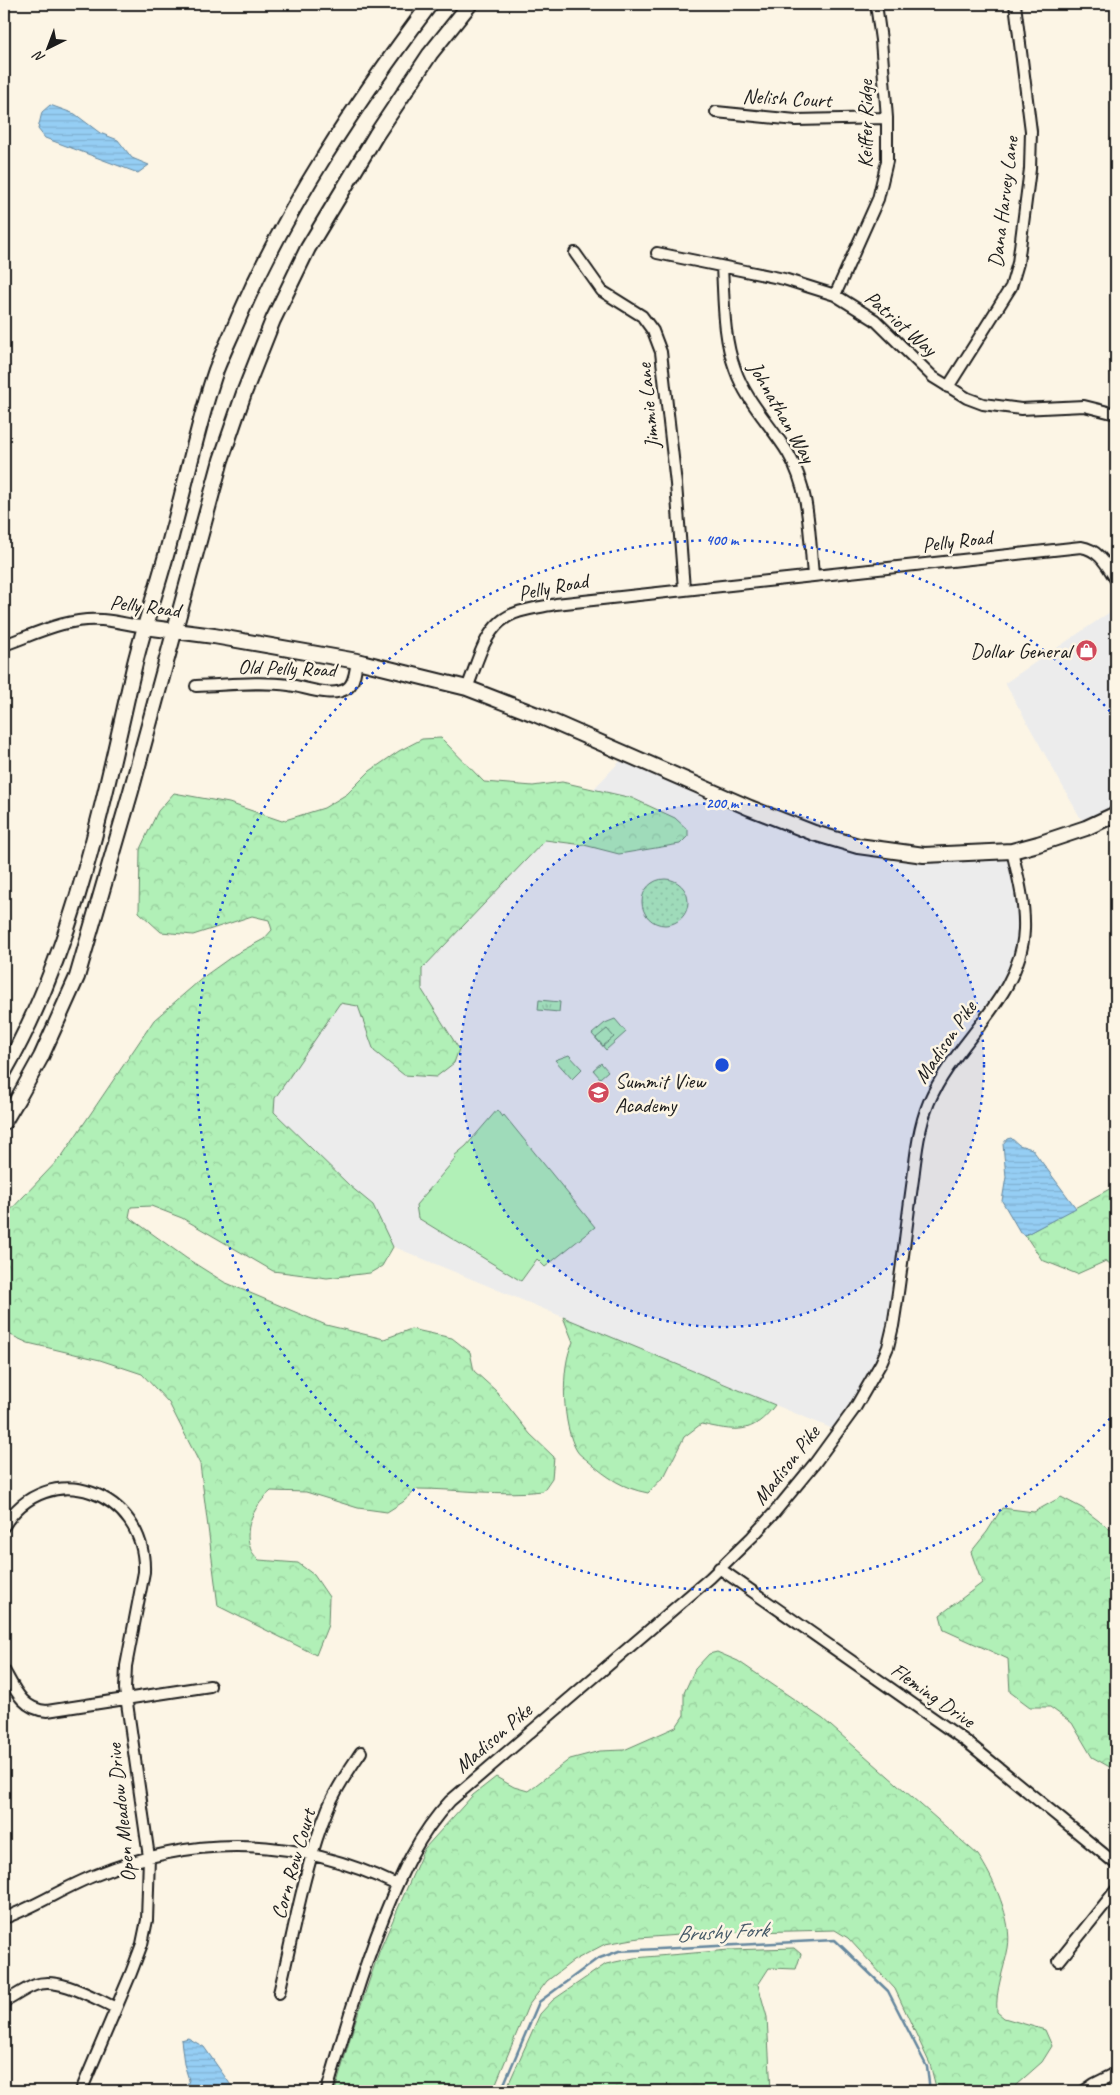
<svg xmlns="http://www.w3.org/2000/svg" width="1120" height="2095" viewBox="0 0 1120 2095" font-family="Caveat,sans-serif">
<defs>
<pattern id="grass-dots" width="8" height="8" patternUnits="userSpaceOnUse" patternTransform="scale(1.25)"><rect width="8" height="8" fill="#b1f0b7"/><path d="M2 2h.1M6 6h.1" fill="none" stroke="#98cd9d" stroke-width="1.8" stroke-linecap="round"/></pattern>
<pattern id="forest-crowns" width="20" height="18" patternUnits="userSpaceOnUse" patternTransform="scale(1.25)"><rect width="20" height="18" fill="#b1f0b7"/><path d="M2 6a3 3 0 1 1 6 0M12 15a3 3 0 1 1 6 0" fill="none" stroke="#98cd9d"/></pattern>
<pattern id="park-tufts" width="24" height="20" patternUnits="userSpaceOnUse" patternTransform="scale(1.25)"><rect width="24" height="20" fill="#b1f0b7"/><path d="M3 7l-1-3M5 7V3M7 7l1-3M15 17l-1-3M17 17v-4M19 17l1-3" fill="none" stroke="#98cd9d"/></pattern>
<pattern id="water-rules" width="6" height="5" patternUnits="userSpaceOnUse" patternTransform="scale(1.25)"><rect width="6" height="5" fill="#95cef4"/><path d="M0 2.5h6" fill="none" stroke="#80b0d1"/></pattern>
</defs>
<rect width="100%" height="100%" fill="#fcf5e5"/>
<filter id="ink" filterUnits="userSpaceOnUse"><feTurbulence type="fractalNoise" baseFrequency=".02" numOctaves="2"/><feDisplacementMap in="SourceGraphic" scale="10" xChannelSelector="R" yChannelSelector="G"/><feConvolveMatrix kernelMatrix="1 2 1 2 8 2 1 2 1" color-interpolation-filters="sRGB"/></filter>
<g filter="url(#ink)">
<path fill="#ececec" d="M1116,608V814L1086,828L1005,683Z
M627,754L750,808L892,851H1012L1024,928L1018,962L929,1103L888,1347L838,1431L211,1171L338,987L388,1004Z"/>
<path fill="url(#grass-dots)" stroke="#66866a" d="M642 902a23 23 0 1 1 46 0a23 23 0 1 1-46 0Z"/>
<path fill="url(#forest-crowns)" stroke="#66866a" d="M441,738L484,782L533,786L562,782L632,798L675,818L688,830V836L680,844L619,854L584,845L545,840L422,969V990L459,1049L454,1063L436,1077L404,1075L374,1051L358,1006L340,1003L275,1098L274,1112L350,1186L373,1205L393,1247L382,1266L370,1273L327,1278L273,1271L182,1218L151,1206L131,1207L129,1217L186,1258L224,1282L326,1325L384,1339L411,1329L452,1338L470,1352L474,1371L495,1390L530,1434L554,1457L552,1478L543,1491C501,1496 459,1489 417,1489L403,1502L387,1512L358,1508L306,1492L271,1491C256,1504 243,1526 250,1547C251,1552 256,1557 259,1560L298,1563L314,1575L329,1597L328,1625L316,1655L218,1606L200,1464L169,1403L142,1374L100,1360L28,1343L4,1332V1217L62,1156L154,1020L206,975L234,955L264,939L272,930L269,920L252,916L193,935L161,932L139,912L140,849L158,811L174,793L229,803L282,821L324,808L347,794L370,771L399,751L422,739Z
M1115,1186L1116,1188V1268L1106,1261L1077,1274L1042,1260L1025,1235Z
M563,1317L775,1405C752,1436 735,1431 701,1424L684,1437L665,1475L648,1493C622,1488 608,1478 588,1461C585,1458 579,1455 577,1451C562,1427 560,1366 573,1342Z
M1061,1497L1082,1508L1116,1534L1115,1770L1092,1757L1072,1723L1050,1707H1030L1010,1692L1008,1659L944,1630L940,1615L982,1583L971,1552L987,1532L1002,1508L1034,1512Z
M717,1652L738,1661L823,1719L978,1855C993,1877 1013,1921 1008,1948C1004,1970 995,1990 997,2012L1004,2018L1045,2030L1052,2046L1042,2062L1016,2085L1013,2091H937L930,2064L895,1989L848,1938L835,1930L706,1933L639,1938L605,1944L573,1961L547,1981L528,2006L494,2088V2091H335L353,2028L379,1952L424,1849L473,1795L496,1777L514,1787L528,1791L570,1759L600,1751L624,1750L676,1727L684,1715V1693L695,1669L709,1654Z
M794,1948L801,1954L796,1969L769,1968L758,1985L767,2017L771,2091H509V2083L540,2014L553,2000L606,1964L634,1958L729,1950Z"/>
<path fill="url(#park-tufts)" stroke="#66866a" d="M539,1000L560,1002L559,1012L538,1010Z
M615,1019L626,1032L606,1050L592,1034L605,1023Z
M569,1055L582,1069L572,1079L555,1060Z
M601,1063L608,1071L600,1078L593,1070Z"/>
<path fill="#b1f0b7" stroke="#66866a" d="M607,1029L614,1037L603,1046L596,1038Z
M497,1110L502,1117L504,1115L595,1227L545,1267L537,1259L521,1281L418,1218L416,1205L456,1158L454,1156L466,1146Z"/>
<path fill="url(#water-rules)" stroke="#65879e" d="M50,105L75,114L100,133L118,140L132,158L149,165L138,173L45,138L38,129L42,112Z
M1011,1138L1019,1145L1032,1149L1076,1208L1025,1235L1020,1232L1002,1201L1006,1177L1003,1144L1007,1139Z
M188,2038L204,2047L235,2091H185L189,2080L184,2064L181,2040Z"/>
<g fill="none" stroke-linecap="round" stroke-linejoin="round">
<path stroke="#65879e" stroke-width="2.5" d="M501,2091L539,2002L597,1959L619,1951L835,1940L888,1991L927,2067L930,2091"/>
<defs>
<path id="minor" d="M716,112L796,120L887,118
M575,253L602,291L642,316L653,331L661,352L676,484L684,589
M657,253L784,279L835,295L875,320L933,377L967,398L983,404L1021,409L1084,406L1116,414
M722,267C724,300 723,337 735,369C746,401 770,424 788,453C810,490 809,533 813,575
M835,295L878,199L887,161V118L881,40L876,4
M948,387L1011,287L1018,263L1030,169L1031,131L1015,4
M4,645C35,634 68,617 102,620C116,621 131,625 145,627
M196,686C227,685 258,681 289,685C305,687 331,698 346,689C355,684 355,670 357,661
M467,688C476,667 482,638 500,622C514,609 539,608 556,604L1081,547C1100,550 1107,566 1116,580
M4,1526C47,1456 147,1491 144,1572L126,1666L125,1689L149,1857L147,1920L142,1944L131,1973L81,2091
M719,1568L967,1742L1116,1864
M4,1670C15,1690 23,1710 47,1711L210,1686
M4,1918C36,1907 64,1887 96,1875C199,1833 297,1837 397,1885
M1059,1961L1116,1890
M279,1993C294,1931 304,1867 328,1808C336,1788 349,1770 361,1752
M4,2002C14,1997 24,1989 35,1985C58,1976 94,1998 116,2008
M327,2091C344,2032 361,1974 384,1916C401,1874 418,1835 450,1801L710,1578L752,1537L774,1513L815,1463L855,1408L881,1363L888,1347L893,1326C901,1277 906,1228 913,1179C916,1153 919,1126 929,1102C954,1042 1022,997 1024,929C1025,903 1018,876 1012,851
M1084,2091L1094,2084L1116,2073"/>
<path id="major" d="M145,627L214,636L357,661L467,688L537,715L750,808L814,833L858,846L924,855L1012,851L1038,844L1086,828L1116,814
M4,1072C76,946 103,802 135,663C146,619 161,577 172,533C187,479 198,423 216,370C223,352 232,334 239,317C288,204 357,101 430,4
M4,1122L20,1095L41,1057L77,977L131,791L221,460L244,393L273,320L308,248L376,135L430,54L470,4"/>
</defs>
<use href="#minor" stroke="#1c1c1c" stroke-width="14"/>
<use href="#major" stroke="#1c1c1c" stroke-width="18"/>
<use href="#minor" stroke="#fcf5e5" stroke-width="10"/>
<use href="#major" stroke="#fcf5e5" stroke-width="14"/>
</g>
</g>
<circle cx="722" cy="1065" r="262" fill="#1d4ed8" fill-opacity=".12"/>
<g fill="none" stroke="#1d4ed8" stroke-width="2.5" stroke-dasharray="2.5 5">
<circle cx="722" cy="1065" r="262"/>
<path d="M1115 1413A525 525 0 1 1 1115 717"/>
</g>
<defs>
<symbol id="shop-disc" viewBox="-11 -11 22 22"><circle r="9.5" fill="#d1495b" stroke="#fcf5e5"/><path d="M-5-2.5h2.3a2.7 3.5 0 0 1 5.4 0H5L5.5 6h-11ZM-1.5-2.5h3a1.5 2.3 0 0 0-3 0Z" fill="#fff"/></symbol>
<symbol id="school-disc" viewBox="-11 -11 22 22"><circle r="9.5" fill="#d1495b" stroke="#fcf5e5"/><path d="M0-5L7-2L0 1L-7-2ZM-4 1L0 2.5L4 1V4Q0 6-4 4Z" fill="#fff"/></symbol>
</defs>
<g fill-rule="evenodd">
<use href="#shop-disc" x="1074" y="638" width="25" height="25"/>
<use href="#school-disc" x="586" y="1080" width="25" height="25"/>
</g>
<g text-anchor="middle" stroke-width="5" stroke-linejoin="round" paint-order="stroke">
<g font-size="21" fill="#1c1c1c" stroke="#fcf5e5">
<text transform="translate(787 98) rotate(3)" y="7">Nelish Court</text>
<text transform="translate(865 124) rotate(-90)" y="7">Keiffer Ridge</text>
<text transform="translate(1003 202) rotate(-83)" y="7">Dana Harvey Lane</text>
<text transform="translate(901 323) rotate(41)" y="7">Patriot Way</text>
<text transform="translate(648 406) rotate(-96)" y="7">Jimmie Lane</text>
<text transform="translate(782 412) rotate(60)" y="7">Johnathan Way</text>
<text transform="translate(957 541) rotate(-7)" y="7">Pelly Road</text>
<text transform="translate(553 587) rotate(-11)" y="7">Pelly Road</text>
<text transform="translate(145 606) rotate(7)" y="7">Pelly Road</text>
<text transform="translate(287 668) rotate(2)" y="7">Old Pelly Road</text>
<text transform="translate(945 1042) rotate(-56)" y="7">Madison Pike</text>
<text transform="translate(786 1465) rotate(-52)" y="7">Madison Pike</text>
<text transform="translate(933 1695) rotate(35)" y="7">Fleming Drive</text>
<text transform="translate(493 1738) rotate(-41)" y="7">Madison Pike</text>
<text transform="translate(121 1813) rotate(-96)" y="7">Open Meadow Drive</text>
<text transform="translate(293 1864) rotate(-74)" y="7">Corn Row Court</text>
</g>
<g font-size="21" fill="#1c1c1c" stroke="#fcf5e5" text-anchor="end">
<text x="1071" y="658">Dollar General</text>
<text x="615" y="1088" text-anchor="start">Summit View<tspan x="615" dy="24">Academy</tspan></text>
</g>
<g font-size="22" font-style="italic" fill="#465a68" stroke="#fcf5e5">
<text transform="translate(722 1931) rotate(-3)" y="8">Brushy Fork</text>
</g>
</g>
<circle cx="722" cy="1065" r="8" fill="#1d4ed8" stroke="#fcf5e5" stroke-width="2.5"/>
<g font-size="15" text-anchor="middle" font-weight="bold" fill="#1d4ed8" stroke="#fcf5e5" stroke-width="5" stroke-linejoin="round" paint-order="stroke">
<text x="722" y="545">400 m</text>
<text x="722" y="808">200 m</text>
</g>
<rect width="1120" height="2095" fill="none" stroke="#fcf5e5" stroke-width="20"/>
<rect x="10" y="10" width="1100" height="2075" fill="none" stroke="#1c1c1c" stroke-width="2" filter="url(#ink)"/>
<g transform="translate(48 48) rotate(222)" stroke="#fcf5e5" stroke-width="4" paint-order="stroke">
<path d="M0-4L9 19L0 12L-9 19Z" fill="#1c1c1c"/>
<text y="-8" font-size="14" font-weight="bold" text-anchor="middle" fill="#1c1c1c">N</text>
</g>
</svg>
